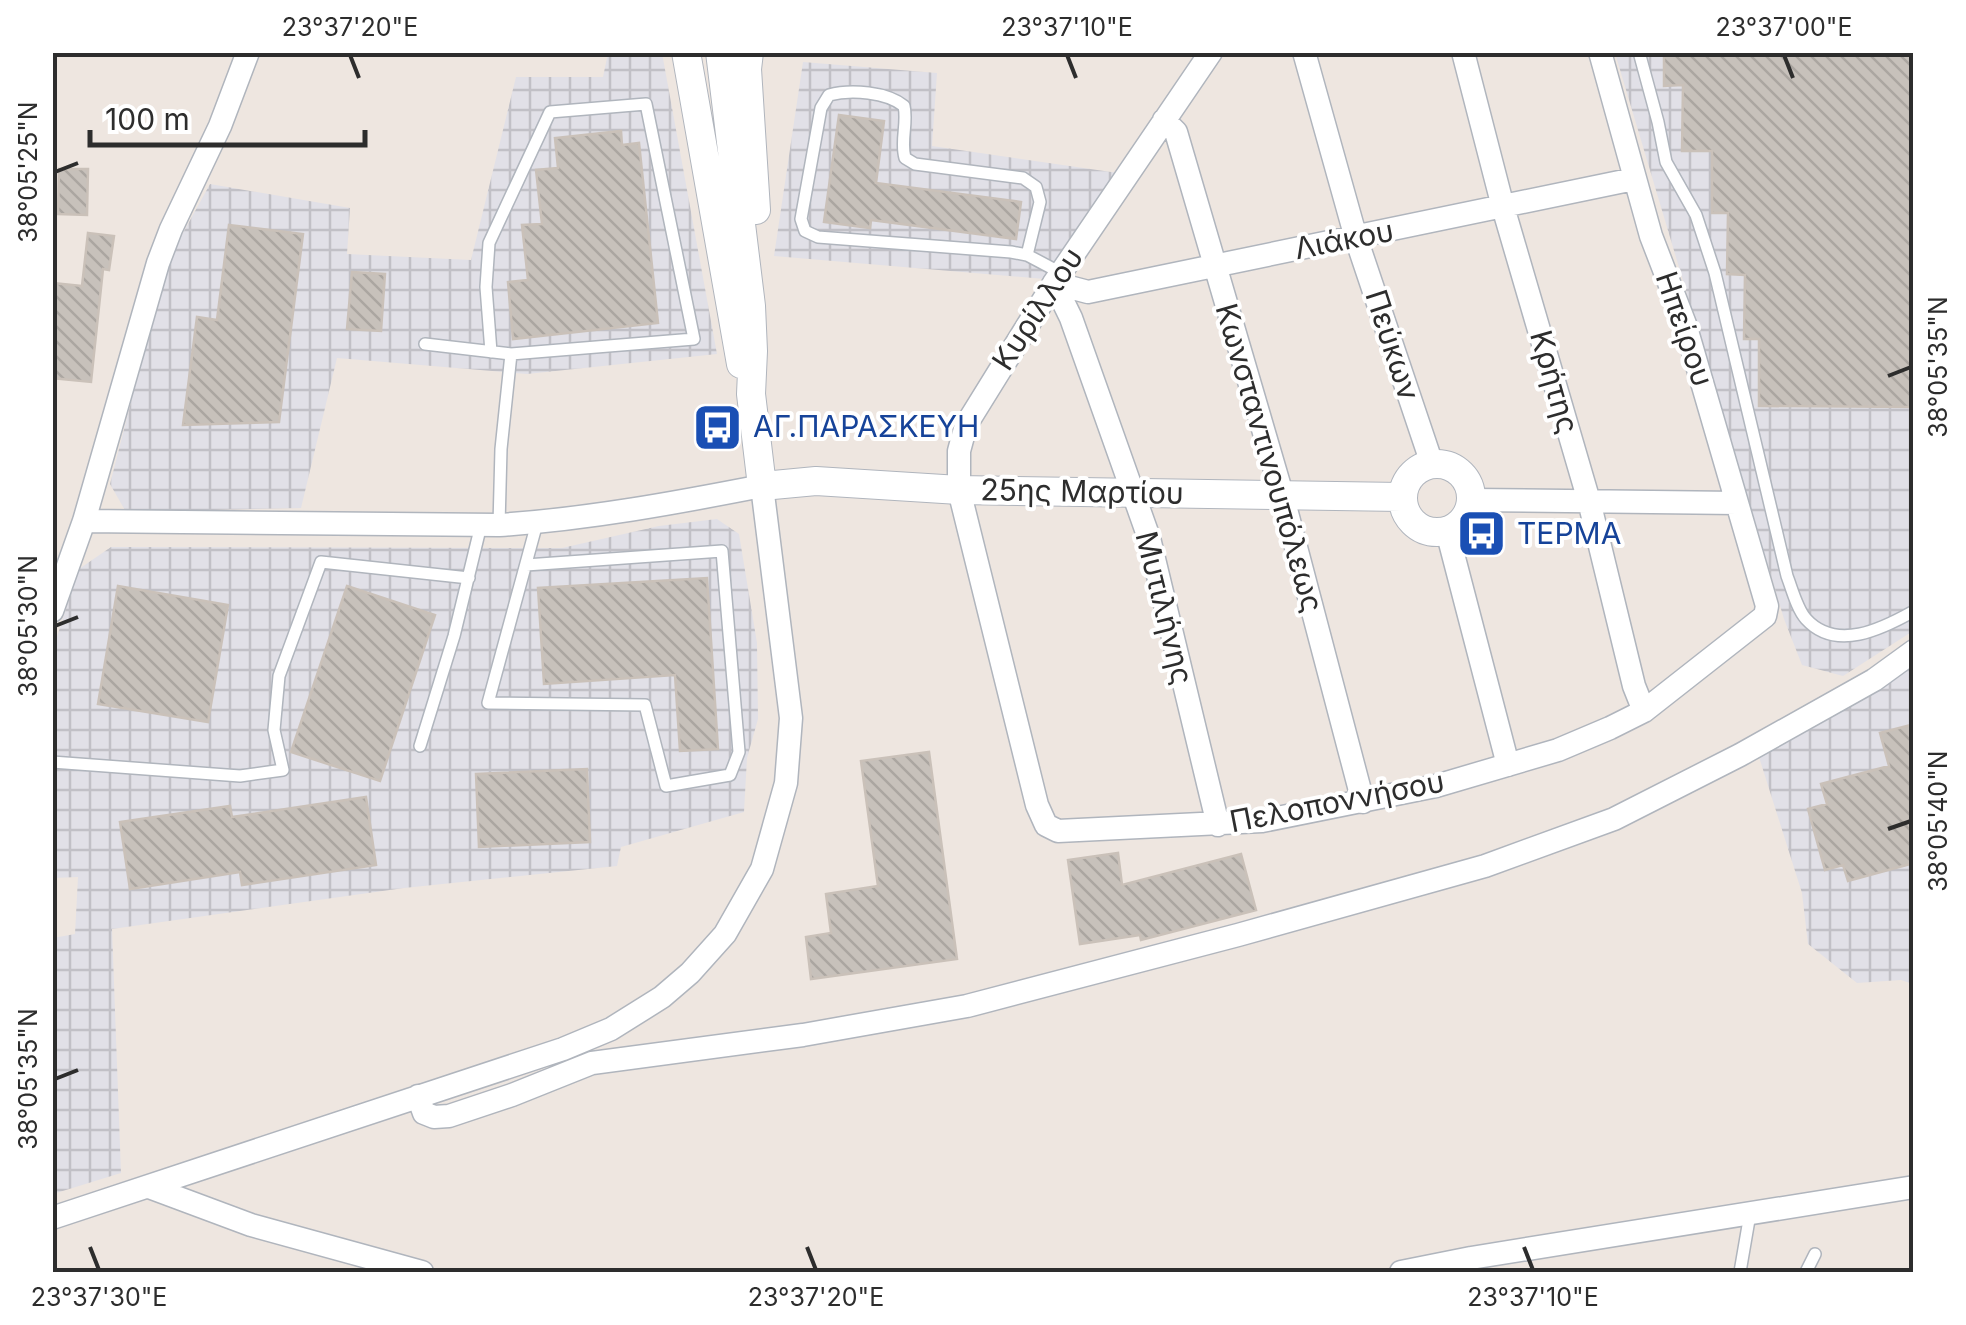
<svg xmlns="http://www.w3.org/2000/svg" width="1966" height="1325" viewBox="0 0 1966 1325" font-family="Inter,sans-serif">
<defs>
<pattern id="industrial-grid" width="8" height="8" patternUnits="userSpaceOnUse" patternTransform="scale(2.5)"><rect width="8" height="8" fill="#e1e0e7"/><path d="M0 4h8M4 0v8" fill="none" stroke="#c1c0c6"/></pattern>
<pattern id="building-back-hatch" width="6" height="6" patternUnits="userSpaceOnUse" patternTransform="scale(2.5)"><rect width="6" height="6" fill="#c7c1bb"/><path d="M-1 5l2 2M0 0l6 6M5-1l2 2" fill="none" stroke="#aba6a1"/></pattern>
</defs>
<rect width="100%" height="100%" fill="#eee6e0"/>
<path fill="url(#industrial-grid)" d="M608,53H662L717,354L527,374L337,358L301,508L126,512L110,484L167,262L210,184L350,208L347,254L471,260L516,77H603Z
M1615,53H1913V631L1843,676L1802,665L1784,619Z
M803,62L937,73L932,146L1118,173L1045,279L774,256Z
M717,519L739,534L757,643L758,719L747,758L744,812L621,847L617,866L404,888L112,929L121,1173L53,1194V938L75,934L78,877L53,878V649L79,569L111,547L562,548L659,526Z
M1913,667V984L1901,980L1857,983L1808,944L1802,893L1759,757Z"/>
<path fill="url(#building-back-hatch)" stroke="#cac1b9" stroke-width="2.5" d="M1664,52H1914V407L1759,406V339H1744L1745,275L1727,274L1728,213H1712V151H1682L1683,85L1664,86Z
M839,115L884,121L876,183L1021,202L1016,239L871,220L870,228L824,222Z
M621,131L622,145L639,143L658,323L513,339L508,282L528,280L522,225L542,224L536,170L558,168L555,138Z
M59,169H88L87,215L58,214Z
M229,225L303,234L279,422L183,425L197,317L217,320Z
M88,233L114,236L109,270L103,269L91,382L52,378V283L82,286Z
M352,272L385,274L381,331L347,329Z
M707,578L718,749L680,751L675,675L544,684L538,588Z
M118,586L228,605L208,722L98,704Z
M347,586L435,615L380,781L291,752Z
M1914,724V863L1848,881L1843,865L1825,870L1808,809L1827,804L1821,784L1889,766L1880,733Z
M929,752L957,959L811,979L806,937L831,933L826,894L878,886L861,761Z
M587,769L590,842L479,847L476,774Z
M366,797L376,865L242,885L240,872L130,889L120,822L230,806L232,817Z
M1118,853L1122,885L1241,854L1256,910L1141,940L1140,935L1080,944L1068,860Z"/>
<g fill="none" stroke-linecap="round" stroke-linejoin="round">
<defs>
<path id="service" d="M1639,52L1658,122L1666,162L1696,215L1715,273L1787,576C1792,589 1797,609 1806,619C1836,652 1882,629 1914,611
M1027,255L1040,202L1036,187L1023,178L915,164L905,158C900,141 908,123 904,106C887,92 851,89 829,95L821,108L801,219L805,231L818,237L1011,252L1027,255L1061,273
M425,344L511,354L694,339L646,104L550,112L489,243L486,287L491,352
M499,525L501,449L511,354
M526,565L722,551L739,752L730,775L666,786L645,705L488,703L537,523
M420,746L454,636L481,525
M52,762L240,776L283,770L274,730L279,676L321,562L469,578
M1740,1272L1750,1214
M1806,1272L1815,1254"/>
<path id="minor" d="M1211,52L1054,283L966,425L959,451V490L1037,805L1046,825L1058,831L1262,821L1436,786L1558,750L1610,728L1644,711L1765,616L1767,606L1685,324L1651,236L1600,52
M1304,52L1356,238L1432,464
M1463,52L1503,207L1589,501L1634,686L1644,711
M1164,120L1176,132L1282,494L1363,802
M1054,283L1088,292L1634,179
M1054,283L1071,318L1149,538L1218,825
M1471,500L1737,503
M1447,531L1508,765
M52,611L84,521L158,263L171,229L220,126L248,52
M418,1096L424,1113L434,1117L449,1116L512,1095L592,1063L803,1035L967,1006L1238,935L1485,866L1614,819L1740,755L1874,680L1914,651
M149,1187L251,1225L422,1272
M52,1218L563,1049L611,1029L662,997L690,973L725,934L762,869L786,783L791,718L762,486C675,503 588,519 499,525L84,521
M1401,1272L1471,1258L1914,1187"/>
<path id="tertiary" d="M686,52L741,364
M720,52L751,306L753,351L751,394L762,486L816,481L959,490L1401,497
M749,52L747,69L756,210
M1403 498a34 34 0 1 1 68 0a34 34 0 1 1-68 0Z"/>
</defs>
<use href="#service" stroke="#b0b5bd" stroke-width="14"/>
<use href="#minor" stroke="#b0b5bd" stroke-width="25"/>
<use href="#tertiary" stroke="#b0b5bd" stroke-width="30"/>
<use href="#service" stroke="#fff" stroke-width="11"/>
<use href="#minor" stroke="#fff" stroke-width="22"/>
<use href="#tertiary" stroke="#fff" stroke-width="28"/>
</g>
<path fill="none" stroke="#2d2d2d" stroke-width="4" d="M350,55L359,78M1067,55L1076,78M1784,55L1793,78M55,172L78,163M1888,376L1911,367M55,626L78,617M1888,829L1911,821M55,1079L78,1070M90,1247L99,1270M807,1247L816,1270M1524,1247L1533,1270"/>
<defs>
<symbol id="bus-square" viewBox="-11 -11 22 22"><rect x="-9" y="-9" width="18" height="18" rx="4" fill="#1a4fb4" stroke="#fff"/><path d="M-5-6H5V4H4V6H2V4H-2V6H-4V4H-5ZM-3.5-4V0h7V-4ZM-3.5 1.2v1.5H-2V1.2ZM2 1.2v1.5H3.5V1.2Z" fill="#fff"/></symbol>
</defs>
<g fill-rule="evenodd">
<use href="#bus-square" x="690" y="400" width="55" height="55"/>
<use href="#bus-square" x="1454" y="506" width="55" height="55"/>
</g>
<g text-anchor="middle" stroke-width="8" stroke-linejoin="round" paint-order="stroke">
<g font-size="30" fill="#2d2d2d" stroke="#fff">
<text transform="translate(1344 240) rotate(-11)" y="10">Λιάκου</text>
<text transform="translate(1038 309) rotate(-57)" y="10">Κυρίλλου</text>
<text transform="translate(1684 329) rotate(71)" y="10">Ηπείρου</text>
<text transform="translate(1392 345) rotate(72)" y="10">Πεύκων</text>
<text transform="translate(1554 382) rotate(74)" y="10">Κρήτης</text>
<text transform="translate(1269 458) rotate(74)" y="10">Κωνσταντινουπόλεως</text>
<text transform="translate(1082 492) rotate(1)" y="10">25ης Μαρτίου</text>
<text transform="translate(1164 608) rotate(76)" y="10">Μυτιλήνης</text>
<text transform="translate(1337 802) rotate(-11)" y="10">Πελοποννήσου</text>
</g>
<g font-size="30" fill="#164399" stroke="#fff" text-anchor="start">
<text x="753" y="437">ΑΓ.ΠΑΡΑΣΚΕΥΗ</text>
<text x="1517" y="544">ΤΕΡΜΑ</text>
</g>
</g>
<rect width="1966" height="1325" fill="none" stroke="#ffffff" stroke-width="110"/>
<path d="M90 130v15h275v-15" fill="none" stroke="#2d2d2d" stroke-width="5"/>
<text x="105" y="130" font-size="30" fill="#2d2d2d" stroke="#ffffff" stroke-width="8" paint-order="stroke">100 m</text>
<rect x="55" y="55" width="1856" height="1215" fill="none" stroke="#2d2d2d" stroke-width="4"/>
<g font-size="25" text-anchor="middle" fill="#2d2d2d">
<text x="350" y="36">23°37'20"E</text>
<text x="1067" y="36">23°37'10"E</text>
<text x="1784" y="36">23°37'00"E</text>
<text transform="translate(28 172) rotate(-90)" y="9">38°05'25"N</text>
<text transform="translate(1938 367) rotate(-90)" y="9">38°05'35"N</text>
<text transform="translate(28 626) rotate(-90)" y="9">38°05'30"N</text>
<text transform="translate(1938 821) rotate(-90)" y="9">38°05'40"N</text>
<text transform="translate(28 1079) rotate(-90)" y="9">38°05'35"N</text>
<text x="99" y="1306">23°37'30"E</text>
<text x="816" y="1306">23°37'20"E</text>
<text x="1533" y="1306">23°37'10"E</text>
</g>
</svg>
